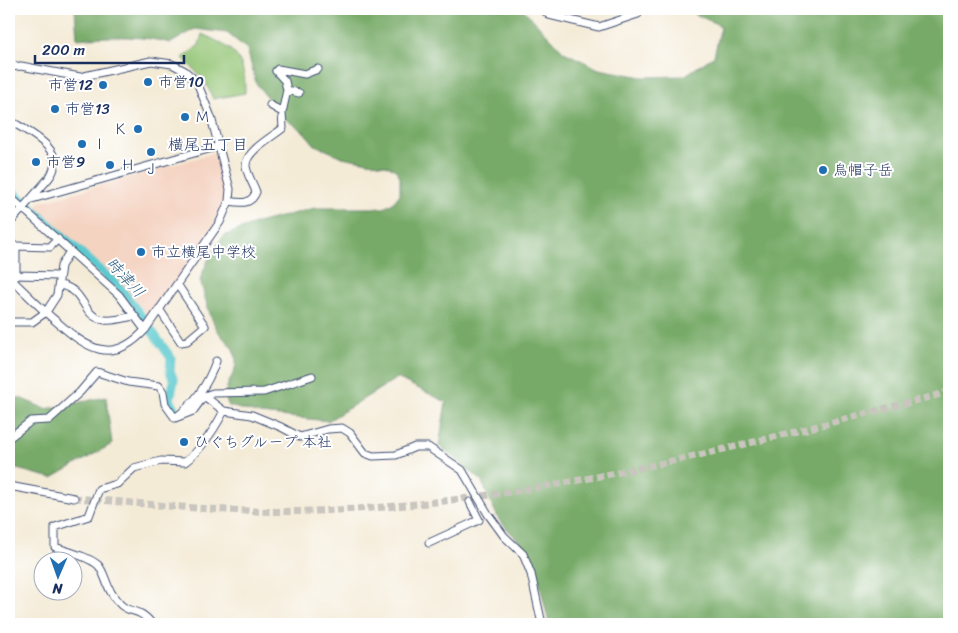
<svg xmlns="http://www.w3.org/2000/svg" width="958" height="633" viewBox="0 0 958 633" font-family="Sriracha,'Klee One',sans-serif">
<rect width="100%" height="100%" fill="#fff"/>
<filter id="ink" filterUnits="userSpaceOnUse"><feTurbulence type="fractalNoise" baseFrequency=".02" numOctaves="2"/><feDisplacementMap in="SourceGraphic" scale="10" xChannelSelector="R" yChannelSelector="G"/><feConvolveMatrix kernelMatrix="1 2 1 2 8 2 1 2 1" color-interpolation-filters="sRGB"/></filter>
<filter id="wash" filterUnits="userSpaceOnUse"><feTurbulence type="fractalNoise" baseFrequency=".0096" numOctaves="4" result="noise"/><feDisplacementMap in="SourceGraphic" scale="20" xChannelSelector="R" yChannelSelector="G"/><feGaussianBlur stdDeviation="1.12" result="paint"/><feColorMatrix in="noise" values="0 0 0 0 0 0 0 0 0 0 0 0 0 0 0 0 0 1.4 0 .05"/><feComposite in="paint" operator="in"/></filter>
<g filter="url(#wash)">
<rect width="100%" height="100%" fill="#f4ebd7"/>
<path fill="#f4d3c1" d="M218,152L226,181V202L218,222L149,317L122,283L36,208L40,202Z"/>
<path fill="#94c576" stroke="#587a6a" d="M202,34C235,49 245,56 245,93L213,99L205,81L183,58L199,45Z"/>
<path fill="#77aa67" stroke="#496c62" d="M75,9H523L564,52L599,69L642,77L684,76L714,56L721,26L684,9H949V624H549L537,571L527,550L499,520L481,480L439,446L446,402L397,378L328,421L260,414L229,406C218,388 237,377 236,360C235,345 225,342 218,331C209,316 205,297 200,280L208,260L223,236L257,223L315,208H384L393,203L400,194V177L396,170L389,166L342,157L315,145L304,132L281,116L256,83L247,49L227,33L195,29L171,43C139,35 110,36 77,39Z
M106,397L112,444L52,478L9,467V398H20L46,409Z"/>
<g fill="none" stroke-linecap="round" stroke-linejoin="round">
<path stroke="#5cc9cf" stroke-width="9" d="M9,188L120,288L144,320L171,358L170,371L174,381L170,399L175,411"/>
</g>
</g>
<g filter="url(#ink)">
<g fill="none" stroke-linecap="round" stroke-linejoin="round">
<path stroke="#c9c5bf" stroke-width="7" stroke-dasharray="7 3.5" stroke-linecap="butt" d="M74,498C153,504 234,514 314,511C530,504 741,446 949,392"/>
<defs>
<path id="minor" d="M543,9L549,15L599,27L638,14L639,9
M553,16L575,9
M9,67L21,66L80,77L151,61L172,64L185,71L197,82L211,117L230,189L229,201L220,222L145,330C112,366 87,348 57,322C40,308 25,292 9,277
M287,90L285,81L276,71L278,69L305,74L318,69
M270,105L282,112
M9,120C28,132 70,150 49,178L9,224
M9,196L119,295L145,330
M32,199L219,146
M229,201C241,203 251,205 256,192C253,183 247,175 246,166C245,151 274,136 283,128L282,113L287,90L299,93
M58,239L50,247L16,246V275L59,276
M59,285C87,289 80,317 105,320C114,321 124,318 133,316
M159,309L181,342L187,341L205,326L177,284
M9,322H32L46,312L57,295L61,266L70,251
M204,396L213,393L264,392L312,376
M175,418L193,411L204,396L224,411L252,415L281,427L300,437L328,429L342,428L350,433L365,453L373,456L396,455L415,447H428L462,470L488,514L504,536L523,554L531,574L542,624
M9,438L31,421L49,420L80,392L97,372L128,382L159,386L163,392L165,404L175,418C194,404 208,384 216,361
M9,486L74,498
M429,543L479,520L470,502
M152,624C139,607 131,614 121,605C106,592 106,573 98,565C87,556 69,552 55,547V527L89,516L99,489L117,484L134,468L161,461L185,462C202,449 214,430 224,411"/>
</defs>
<use href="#minor" stroke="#3c4b70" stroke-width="9"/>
<use href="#minor" stroke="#fff" stroke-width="7"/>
</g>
</g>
<g fill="#1f6fb2" stroke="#fff" stroke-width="2">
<circle cx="148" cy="82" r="5"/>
<circle cx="103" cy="85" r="5"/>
<circle cx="55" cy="109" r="5"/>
<circle cx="185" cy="117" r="5"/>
<circle cx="138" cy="129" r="5"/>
<circle cx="82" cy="144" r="5"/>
<circle cx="151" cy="152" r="5"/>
<circle cx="36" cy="162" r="5"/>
<circle cx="110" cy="165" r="5"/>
<circle cx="823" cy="170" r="5"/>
<circle cx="141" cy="252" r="5"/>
<circle cx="184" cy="442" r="5"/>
</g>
<g text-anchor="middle" stroke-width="4" stroke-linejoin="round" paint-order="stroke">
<g font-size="15" fill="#1b2f5e" stroke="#fff" text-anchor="start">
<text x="158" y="87">市営10</text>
<text x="93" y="90" text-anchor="end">市営12</text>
<text x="65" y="114">市営13</text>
<text x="195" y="122">Ｍ</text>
<text x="128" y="134" text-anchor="end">Ｋ</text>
<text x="92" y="149">Ｉ</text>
<text x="46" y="167">市営9</text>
<text x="120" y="170">Ｈ</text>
<text x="151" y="174" text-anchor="middle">Ｊ</text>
<text x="833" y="175">烏帽子岳</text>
<text x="151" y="257">市立横尾中学校</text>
<text x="194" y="447">ひぐちグループ 本社</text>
</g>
<g font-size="16" fill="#1b2f5e" stroke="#fff">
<text x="208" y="150">横尾五丁目</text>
</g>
<g font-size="16" font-style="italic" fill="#2e5d80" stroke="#fff">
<text transform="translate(126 277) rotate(47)" y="6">時津川</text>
</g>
</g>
<rect width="958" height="633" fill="none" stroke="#fff" stroke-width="30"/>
<g transform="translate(58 576) rotate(182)"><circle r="24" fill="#ffffff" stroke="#a4acbf"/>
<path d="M0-4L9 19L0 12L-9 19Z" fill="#1f6fb2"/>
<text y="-8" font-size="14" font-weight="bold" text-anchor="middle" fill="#1b2f5e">N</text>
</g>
<path d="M35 55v8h149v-8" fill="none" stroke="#1b2f5e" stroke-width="2.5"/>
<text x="42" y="55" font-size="15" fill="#1b2f5e" stroke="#ffffff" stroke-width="4" paint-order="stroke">200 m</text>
</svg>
